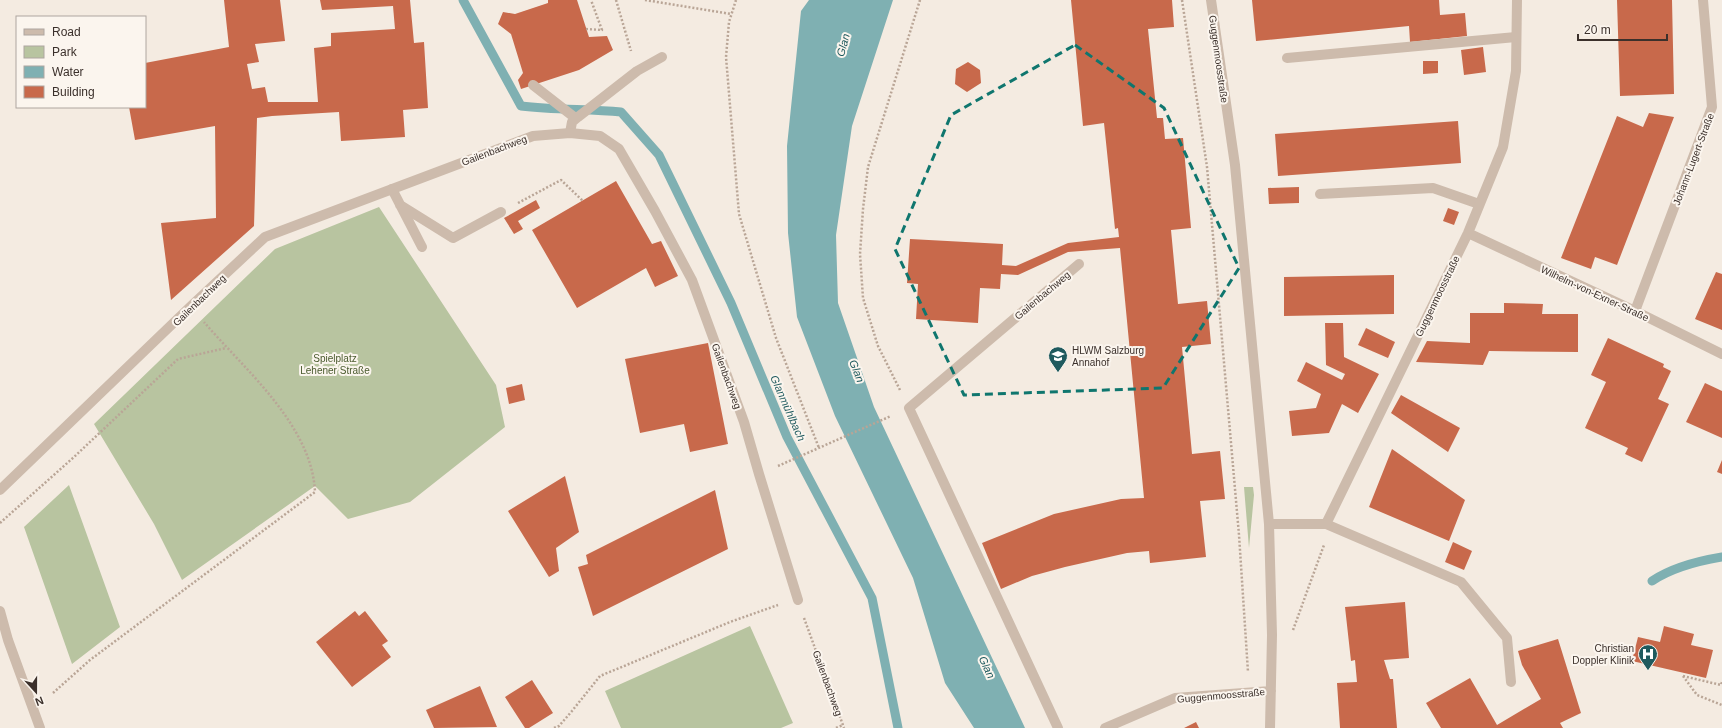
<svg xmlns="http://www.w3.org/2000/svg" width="1722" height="728" viewBox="0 0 1722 728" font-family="Arial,sans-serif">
<rect width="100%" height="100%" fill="#f4ebe1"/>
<path fill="#b8c4a0" d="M379,207L496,385L505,427L410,502L348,519L315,486L182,580L154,524L94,424L275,249Z
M69,485L120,627L72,664L24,527Z
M1244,487H1253L1254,495L1249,548Z
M750,626L793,723L781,728H621L605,691Z"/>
<path fill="#7fb0b2" d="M809,0H893L852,126L836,235L838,303L874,407L1025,728H974L945,683L913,578L835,416L797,317L788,233L787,146L801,11Z"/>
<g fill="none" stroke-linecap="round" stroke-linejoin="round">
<path stroke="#7fb0b2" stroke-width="9" d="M463,0L521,106C554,110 588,109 621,112L659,155L731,303L787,437L872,598L898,728
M1652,581C1673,567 1698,561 1722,557"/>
</g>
<path fill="#c8694b" d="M224,0H280L285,41L255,44L259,62L247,64L252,89L265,87L268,102H318L314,48L331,46V33L395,29L393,6L322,10L320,0H410L414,43L424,42L428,108L403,110L405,137L341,141L339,112L272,116L257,118L254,226L171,300L161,223L216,218L215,126L135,140L129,107H145V63L229,47Z
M548,0H577L589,37L607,36L613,50L579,70L521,89L518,80L523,73L511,34L498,24L503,12L515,14L548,3Z
M1071,0H1172L1174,27L1148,29L1157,118H1163L1165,139L1183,138L1191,228L1171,230L1178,304L1207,301L1211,344L1182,347L1192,454L1220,451L1225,499L1200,501L1206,557L1150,563L1149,551L1127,553L1065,567L1032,576L1001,589L982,543L1054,514L1121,499L1144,498L1120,248L1068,252L1018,275L1001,274L1000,289L980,288L978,323L916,319L918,284L907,283L910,239L1003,244L1002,265L1016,266L1068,243L1119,237L1118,228L1115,229L1104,123L1083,126Z
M1252,0H1439L1440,15L1465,13L1467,36L1410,42L1409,26L1256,41Z
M1617,0H1672L1674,94L1620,96Z
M1483,47L1486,72L1464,75L1461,50Z
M1423,61H1438V73L1423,74Z
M968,62L980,70L981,83L967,92L955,84L956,69Z
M1649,113L1674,117L1617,265L1595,257L1591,269L1561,258L1617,116L1643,127Z
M1458,121L1461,163L1278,176L1275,134Z
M616,181L652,244L661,241L678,276L655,287L646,268L577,308L532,230Z
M1299,187V203L1269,204L1268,188Z
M536,200L540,208L518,221L523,229L514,234L504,218Z
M1448,208L1459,212L1454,225L1443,221Z
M1716,272L1722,274V330L1695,319Z
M1394,275V314L1284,316V277Z
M1504,303L1543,304L1542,314H1578V352L1489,351L1483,365L1416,362L1427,341L1470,343V313H1504Z
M1325,323H1343L1344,357L1379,374L1358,413L1342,404L1329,433L1292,436L1289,411L1316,408L1321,394L1297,381L1306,362L1342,380L1345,374L1326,365Z
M1366,328L1395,342L1388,358L1358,345Z
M1608,338L1664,364L1663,367L1671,371L1658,399L1669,404L1642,462L1625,454L1628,448L1585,428L1606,382L1591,375Z
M708,343L728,444L690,452L684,424L640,433L625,359Z
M1705,383L1722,391V438L1686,422Z
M522,384L525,400L509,404L506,388Z
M1401,395L1460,428L1448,452L1391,413Z
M1392,449L1465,500L1449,541L1369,507Z
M1722,460V474L1717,472Z
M565,476L579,532L556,548L559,571L549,577L508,511Z
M715,490L728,549L593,616L578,567L588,564L586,555Z
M1453,542L1472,551L1464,570L1445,562Z
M1405,602L1409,658L1384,660L1390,679H1393L1397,728H1340L1337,683L1357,682L1355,660L1351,661L1345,607Z
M355,611L359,616L365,611L388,641L382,645L391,657L352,687L316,642Z
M1664,626L1694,634L1691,645L1713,650L1706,678L1632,661L1638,637L1660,642Z
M1558,639L1581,713L1560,723L1563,728H1441L1426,703L1470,678L1497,725L1541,699L1522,665L1518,651Z
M532,680L553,713L529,728H525L505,697Z
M480,686L497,727L434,728L426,710Z
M1196,722L1199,728H1184Z"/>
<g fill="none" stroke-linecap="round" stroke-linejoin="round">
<path stroke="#b9a596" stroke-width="2.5" stroke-dasharray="2 2" stroke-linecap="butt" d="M616,0L631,51
M645,0L731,14
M736,0L729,22L726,57L739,214L776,338L819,448
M1182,0L1207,167L1239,535L1248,672
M586,29L602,30L591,0
M518,203L561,180L583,201
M900,390L878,346L863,298L860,254L863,209L868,167L920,0
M778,466L891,416
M0,523L74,457L178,359L226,348
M804,618L844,728
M1293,630L1324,545
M1683,676L1697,695L1722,705
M1683,676L1721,685L1722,682
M53,693L90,660L315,492C312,425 244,369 204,322
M554,728L559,726L572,711L600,676L730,622L778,605
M836,728L843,725"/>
<path stroke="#cdbbac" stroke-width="10" d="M1287,58L1516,37
M533,85L574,117
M570,133L572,122L578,117L637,71L662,57
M392,189L422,247
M1320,194L1433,188L1479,204
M400,205L453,238L501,212
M1326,524L1461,582L1507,638L1511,682"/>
<path stroke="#cdbbac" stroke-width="10" d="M1211,0L1235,165L1269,524L1272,635L1270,728
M1468,233L1635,311L1722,354
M1635,311L1712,107L1703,0
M0,490L190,307L265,237L533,136L570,133L600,136L619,149L655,211L692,280L744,422L759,474L798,600
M1269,524H1326L1468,233L1503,147L1516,71L1517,0
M0,611L8,640L40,728
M1058,728L909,408L1079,264
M1105,728L1175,698L1271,691"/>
</g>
<path fill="none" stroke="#0f766e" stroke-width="3" stroke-dasharray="8 5" stroke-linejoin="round" d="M1075,45L1164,108L1239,268L1163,388L964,395L895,249L951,115Z"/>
<defs>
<symbol id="school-pin" viewBox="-11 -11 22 30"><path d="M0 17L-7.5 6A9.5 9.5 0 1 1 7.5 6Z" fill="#1f5a5e" stroke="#fbf5ee"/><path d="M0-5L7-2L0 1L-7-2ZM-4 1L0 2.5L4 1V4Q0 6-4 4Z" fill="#fff"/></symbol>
<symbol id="hospital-pin" viewBox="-11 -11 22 30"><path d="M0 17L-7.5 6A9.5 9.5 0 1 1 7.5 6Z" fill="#1f5a5e" stroke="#fbf5ee"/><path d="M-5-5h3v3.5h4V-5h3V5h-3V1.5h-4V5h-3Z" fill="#fff"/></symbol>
</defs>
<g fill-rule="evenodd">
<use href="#school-pin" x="1047" y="345" width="22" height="30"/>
<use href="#hospital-pin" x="1637" y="643" width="22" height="30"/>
</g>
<g text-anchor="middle" stroke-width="4" stroke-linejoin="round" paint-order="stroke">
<g font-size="10" fill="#3b302b" stroke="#fbf5ee">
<text transform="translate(1219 59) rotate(82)" y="4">Guggenmoosstraße</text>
<text transform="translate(494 150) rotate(-21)" y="4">Gailenbachweg</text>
<text transform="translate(1693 159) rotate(-69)" y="4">Johann-Lugert-Straße</text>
<text transform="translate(1595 293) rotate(25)" y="4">Wilhelm-von-Exner-Straße</text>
<text transform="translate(1042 295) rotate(-40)" y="4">Gailenbachweg</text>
<text transform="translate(1437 296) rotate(-64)" y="4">Guggenmoosstraße</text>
<text transform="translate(199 300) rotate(-44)" y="4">Gailenbachweg</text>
<text transform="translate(727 376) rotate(70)" y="4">Gailenbachweg</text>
<text transform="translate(828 683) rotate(70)" y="4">Gailenbachweg</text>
<text transform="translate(1221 695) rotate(-5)" y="4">Guggenmoosstraße</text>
</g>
<g font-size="10" fill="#3b302b" stroke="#fbf5ee" text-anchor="start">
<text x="1072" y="354">HLWM Salzburg<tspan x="1072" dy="12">Annahof</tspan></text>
<text x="1634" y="652" text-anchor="end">Christian<tspan x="1634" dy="12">Doppler Klinik</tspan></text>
</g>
<g font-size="10" fill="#4a5a2e" stroke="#fbf5ee">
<text x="335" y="362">Spielplatz<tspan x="335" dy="12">Lehener Straße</tspan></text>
</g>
<g font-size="11" font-style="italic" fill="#1f5a5e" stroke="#fbf5ee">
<text transform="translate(843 45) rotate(-75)" y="4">Glan</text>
<text transform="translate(857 371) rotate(69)" y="4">Glan</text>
<text transform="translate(788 408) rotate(66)" y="4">Glanmühlbach</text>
<text transform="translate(987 667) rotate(65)" y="4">Glan</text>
</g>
</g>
<rect x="16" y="16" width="130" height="92" fill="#fbf5ee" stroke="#aea6a0"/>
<rect x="24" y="29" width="20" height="6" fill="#cdbbac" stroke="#aea6a0"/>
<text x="52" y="36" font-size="12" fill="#3b302b">Road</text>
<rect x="24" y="46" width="20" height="12" fill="#b8c4a0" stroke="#aea6a0"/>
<text x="52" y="56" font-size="12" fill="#3b302b">Park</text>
<rect x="24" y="66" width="20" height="12" fill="#7fb0b2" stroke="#aea6a0"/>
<text x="52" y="76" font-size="12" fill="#3b302b">Water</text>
<rect x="24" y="86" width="20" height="12" fill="#c8694b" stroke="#aea6a0"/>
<text x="52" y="96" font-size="12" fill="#3b302b">Building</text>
<g transform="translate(36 692) rotate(159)" stroke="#fbf5ee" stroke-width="3" paint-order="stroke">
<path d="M0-3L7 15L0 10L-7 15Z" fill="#3b302b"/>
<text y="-6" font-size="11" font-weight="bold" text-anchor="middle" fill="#3b302b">N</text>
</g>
<path d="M1578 34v6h89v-6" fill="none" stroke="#3b302b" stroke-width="2"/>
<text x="1584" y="34" font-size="12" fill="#3b302b" stroke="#fbf5ee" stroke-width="3" paint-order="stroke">20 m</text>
</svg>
